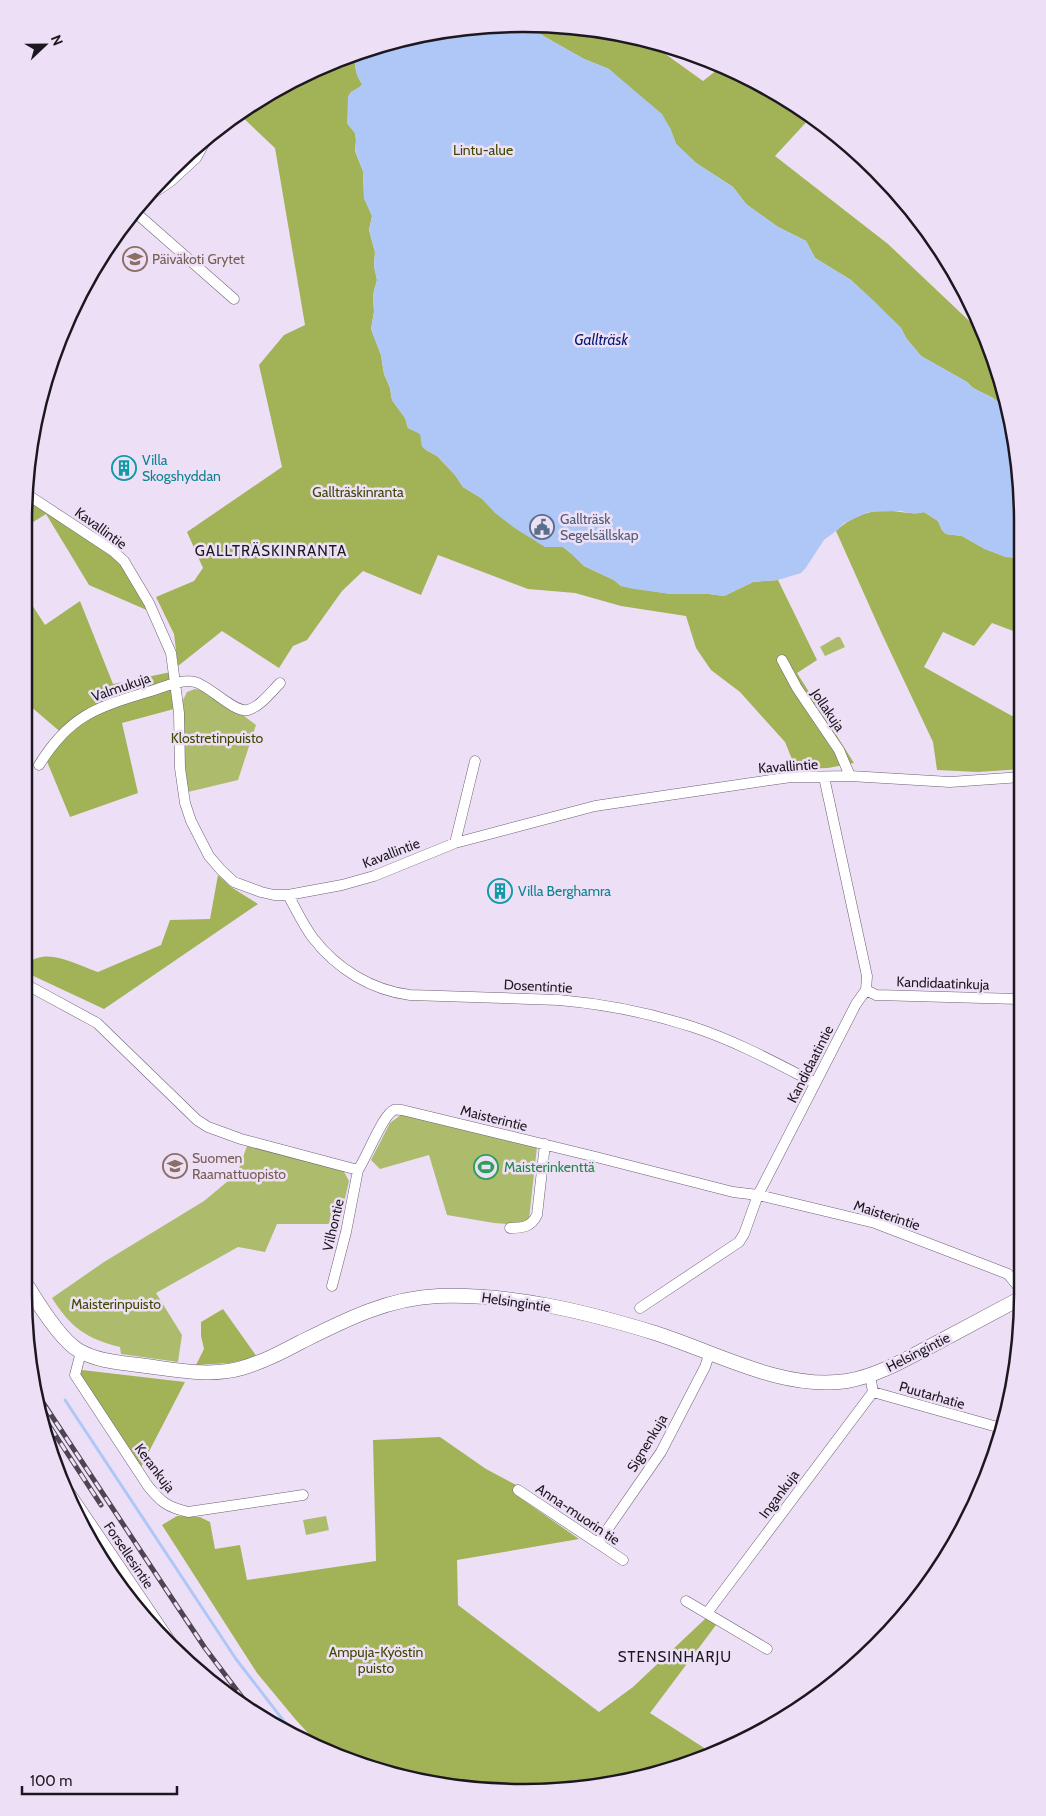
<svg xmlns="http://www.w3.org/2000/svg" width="1046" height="1816" viewBox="0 0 1046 1816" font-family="Cabin,sans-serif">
<rect width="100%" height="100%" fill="#ede0f6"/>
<path fill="#adbc6c" d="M837,637H840L845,647L825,656L820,647Z
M195,689L200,690L235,709L256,725L238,780L188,792L184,759L183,700L187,692Z
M402,1114L537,1147L529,1219L519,1225L494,1223L447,1215L429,1155L380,1169L371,1160L390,1123Z
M247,1146L343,1170L349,1181L339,1224H277L265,1252L238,1247L156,1293L182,1335L178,1362L121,1354L120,1347C87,1339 70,1327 52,1298L104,1262L204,1201L228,1181L238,1171Z
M326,1516L329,1530L306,1535L303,1520Z"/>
<path fill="#a2b256" d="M526,24L620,33L637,38L657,48L703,81L722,66L800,108L811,117L775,156L888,244L983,334L996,363L1005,407L993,398L973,388L967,382L921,356L906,338L901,328L851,280L815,258L806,241L778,227L746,204L733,187L696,163L676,144L670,128L609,69L584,59L545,37Z
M357,54C354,66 355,73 362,84L360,87L351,92L347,123L355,133L356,140L355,151L363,171L364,198L372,216L369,230L375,252L374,266L377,280L373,295L374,312L371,329L381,355L384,374L390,388L392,400L405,418L408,428L421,434L422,446L426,450L437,456L455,475L463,487L481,498L545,546L563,547L573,555L584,566L614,580L621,586L671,594H709L724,596L753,582L778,580L817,660L797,673L854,763L828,768L796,769L785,742L740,692L711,670L696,648L686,616L621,606L575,593L528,589L438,555L421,595L363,571L342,591L307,640L293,646L279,668L222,631L178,666L174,634L156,597L194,581L203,568L187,532L282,467L259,365L284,335L305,325L275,148L239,114L245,108L332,62Z
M25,497L114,557L127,573L149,611L89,585L46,514L25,527Z
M883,510C897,511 911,515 924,512L938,521L942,530L946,534L962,536L985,549L1006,557L1021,558V634L992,623L974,646L943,632L924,667L1012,716L1021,712V769L978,772L937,770L933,742L882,634L836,531C849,518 866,512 883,510Z
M25,594L45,625L80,601L113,684L171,672L174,709L122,723L138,793L70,817L46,759L64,735L29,705H26Z
M218,875L231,887L258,904L104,1009L27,973V964C46,946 77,965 98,972L161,945L170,920L210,919Z
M223,1309L257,1357L229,1363L196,1365L204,1349L201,1336V1322Z
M82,1370L185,1382L141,1467L80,1376Z
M440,1437L486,1469L520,1487L516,1495L579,1539L457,1560L458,1605L599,1712L633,1687L706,1618L716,1625L650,1713L712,1753L684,1766L620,1783L523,1792L394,1775L322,1748L296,1720L257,1673L162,1525L177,1516L200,1517L210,1522L215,1549L240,1545L247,1580L376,1561L373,1440Z"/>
<path fill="#afc7f6" d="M526,24L545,37L584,59L609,69L662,114L670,128L676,144L696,163L733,187L746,204L778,227L806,241L815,258L851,280L874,301L901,328L906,338L921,356L967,382L973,388L993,398L1005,407L1021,490V558L1006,557L985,549L962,536L946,534L942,530L938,521L924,512L915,514L900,511L869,512L844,523L836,531L824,540L805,569L801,573L778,580L753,582L724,596L709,594H671L634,589L621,586L614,580L584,566L573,555L563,547H545L516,529L495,513L481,498L463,487L455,475L437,456L426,450L422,446L420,434L408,428L405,418L392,400L390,388L384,374L381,355L371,329L374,312L373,295L377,280L374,267L375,252L369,230L372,216L364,198L363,171L355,150L356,140L355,133L347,123L348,96L351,92L360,87L362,84C355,73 354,67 357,54L425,33Z"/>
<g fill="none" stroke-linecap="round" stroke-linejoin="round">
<path stroke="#afc7f6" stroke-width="3" d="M65,1400L236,1659L296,1737"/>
<defs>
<path id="minor" d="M149,196L171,181L196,158L206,140
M135,212L234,299
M25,493L113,551L124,561L149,603L171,653L179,713L180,768L185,803L191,821L209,856L221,870L234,882L261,892L274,895H288L342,885L374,876L455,843L595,806L791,777L850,776L950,782L1021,777
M782,660L797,688L839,750L850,776
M39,765C71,713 99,707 154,690C166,686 182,679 195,682C210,686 234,713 248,710C261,706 271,692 280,683
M455,843L475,761
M288,895C296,909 303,925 313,938C337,969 371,990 410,995L559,1000C604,1004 650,1013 693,1027C736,1041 776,1063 815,1083
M27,985L97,1023L197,1120L208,1127L241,1139L358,1170C367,1157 383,1114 394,1110C396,1109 399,1110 402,1110L596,1157L733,1192L758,1195L875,1223L1008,1274L1021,1290
M866,990L876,995L1021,999
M510,1228C523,1228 531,1227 537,1215L545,1144
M332,1286L346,1232L358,1170
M640,1308L739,1242L744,1234L758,1195L856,1004L866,990L867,976L824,777
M81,1352L75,1375L148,1486C161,1502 167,1507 188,1512L303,1495
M870,1375L873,1392L1001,1428
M994,1457L999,1428
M62,1481L178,1652
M518,1490L623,1560
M598,1543L661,1452L705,1367L710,1352
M686,1601L767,1649
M707,1613L873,1392"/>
<path id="secondary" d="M28,1287C39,1305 61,1340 78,1350C98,1362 124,1363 146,1366C177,1370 211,1377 242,1368C263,1362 282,1352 301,1342C345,1320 388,1298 438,1296C510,1293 587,1312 655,1333C715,1352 783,1391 847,1381C877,1376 904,1360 931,1346C961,1330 991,1314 1021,1298"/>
</defs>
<use href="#minor" stroke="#6c6074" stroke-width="11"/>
<use href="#secondary" stroke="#6c6074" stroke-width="15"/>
<use href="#minor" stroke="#fff" stroke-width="10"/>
<use href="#secondary" stroke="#fff" stroke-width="14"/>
<defs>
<path id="rail" d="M36,1392L173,1600L205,1648L254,1713
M41,1413L101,1505"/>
</defs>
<use href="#rail" stroke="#4d4652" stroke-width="5"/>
<use href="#rail" stroke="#ede0f6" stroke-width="3" stroke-dasharray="9" stroke-linecap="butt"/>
</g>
<defs>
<symbol id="school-ring" viewBox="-11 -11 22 22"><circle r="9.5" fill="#ede0f6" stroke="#8d6e63" stroke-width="1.5"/><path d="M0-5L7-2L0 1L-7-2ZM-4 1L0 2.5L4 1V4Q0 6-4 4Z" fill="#8d6e63"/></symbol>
<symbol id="building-ring" viewBox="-11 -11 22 22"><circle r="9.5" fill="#ede0f6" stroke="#0f9aa8" stroke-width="1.5"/><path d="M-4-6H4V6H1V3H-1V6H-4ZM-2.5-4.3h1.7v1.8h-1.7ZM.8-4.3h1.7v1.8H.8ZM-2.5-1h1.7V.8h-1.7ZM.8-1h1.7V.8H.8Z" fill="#0f9aa8"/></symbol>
<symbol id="civic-ring" viewBox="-11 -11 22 22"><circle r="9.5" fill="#ede0f6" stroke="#5c6f8a" stroke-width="1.5"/><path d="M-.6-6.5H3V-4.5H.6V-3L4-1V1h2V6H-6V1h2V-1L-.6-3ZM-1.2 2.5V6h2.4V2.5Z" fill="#5c6f8a"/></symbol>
<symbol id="stadium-ring" viewBox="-11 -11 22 22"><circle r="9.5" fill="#ede0f6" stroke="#2e9e5b" stroke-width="1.5"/><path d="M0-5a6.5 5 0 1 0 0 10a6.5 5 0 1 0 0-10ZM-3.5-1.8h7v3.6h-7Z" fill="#2e9e5b"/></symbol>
</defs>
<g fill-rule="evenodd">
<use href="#school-ring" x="121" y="245" width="28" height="28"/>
<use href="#building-ring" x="110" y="454" width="28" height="28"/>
<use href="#civic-ring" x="528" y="513" width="28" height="28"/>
<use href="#building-ring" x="486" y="877" width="28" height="28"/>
<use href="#school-ring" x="161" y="1152" width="28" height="28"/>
<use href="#stadium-ring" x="472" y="1153" width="28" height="28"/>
</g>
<g text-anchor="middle" stroke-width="5" stroke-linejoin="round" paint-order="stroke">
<g font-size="14" fill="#3f4800" stroke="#ede0f6">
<text x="483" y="155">Lintu-alue</text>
<text x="358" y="497">Gallträskinranta</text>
<text x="217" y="743">Klostretinpuisto</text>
<text x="116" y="1309">Maisterinpuisto</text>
<text x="376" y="1657">Ampuja-Kyöstin<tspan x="376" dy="16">puisto</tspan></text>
</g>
<g font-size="14" fill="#785e54" stroke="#ede0f6" text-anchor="start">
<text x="152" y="264">Päiväkoti Grytet</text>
<text x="192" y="1163">Suomen<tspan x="192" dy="16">Raamattuopisto</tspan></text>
</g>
<g font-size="14" fill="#0d838f" stroke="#ede0f6" text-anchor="start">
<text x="142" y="465">Villa<tspan x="142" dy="16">Skogshyddan</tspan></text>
<text x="518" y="896">Villa Berghamra</text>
</g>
<g font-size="14" fill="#4e5e75" stroke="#ede0f6" text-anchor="start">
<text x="560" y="524">Gallträsk<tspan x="560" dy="16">Segelsällskap</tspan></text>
</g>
<g font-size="14" fill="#1d1820" stroke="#ede0f6">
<text transform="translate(101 528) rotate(36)" y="5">Kavallintie</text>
<text transform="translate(121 687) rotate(-19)" y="5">Valmukuja</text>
<text transform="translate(828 710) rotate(56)" y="5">Jollakuja</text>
<text transform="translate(788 766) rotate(-4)" y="5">Kavallintie</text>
<text transform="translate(391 853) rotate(-21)" y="5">Kavallintie</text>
<text transform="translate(943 983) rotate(2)" y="5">Kandidaatinkuja</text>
<text transform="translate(538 986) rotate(3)" y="5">Dosentintie</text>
<text transform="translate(810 1064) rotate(-63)" y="5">Kandidaatintie</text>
<text transform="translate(494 1118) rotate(14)" y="5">Maisterintie</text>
<text transform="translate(887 1215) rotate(18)" y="5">Maisterintie</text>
<text transform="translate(333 1225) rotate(-77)" y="5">Vilhontie</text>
<text transform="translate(516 1302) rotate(8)" y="5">Helsingintie</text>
<text transform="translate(918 1352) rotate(-27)" y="5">Helsingintie</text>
<text transform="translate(932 1395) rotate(16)" y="5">Puutarhatie</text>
<text transform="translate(647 1443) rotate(-59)" y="5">Signenkuja</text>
<text transform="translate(155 1468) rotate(53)" y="5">Kerankuja</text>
<text transform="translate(779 1494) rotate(-53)" y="5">Ingankuja</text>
<text transform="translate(578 1514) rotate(34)" y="5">Anna-muorin tie</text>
<text transform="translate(129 1555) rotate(56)" y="5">Forsellesintie</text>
</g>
<g font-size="14" fill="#27864d" stroke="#ede0f6" text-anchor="start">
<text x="504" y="1172">Maisterinkenttä</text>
</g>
<g font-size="15" font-style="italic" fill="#001e73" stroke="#ede0f6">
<text x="601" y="345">Gallträsk</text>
</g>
<g font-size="15" letter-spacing="1" fill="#1d1820" stroke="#ede0f6">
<text x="271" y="556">GALLTRÄSKINRANTA</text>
<text x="675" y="1662">STENSINHARJU</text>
</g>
</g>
<path d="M0 0H1046V1816H0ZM522 32H524A490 490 0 0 1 1014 522V1294A490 490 0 0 1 524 1784H522A490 490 0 0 1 32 1294V522A490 490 0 0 1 522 32Z" fill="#ede0f6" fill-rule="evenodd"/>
<path fill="none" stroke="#1d1820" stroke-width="2.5" d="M522 32H524A490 490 0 0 1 1014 522V1294A490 490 0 0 1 524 1784H522A490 490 0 0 1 32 1294V522A490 490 0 0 1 522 32Z"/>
<g transform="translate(45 45) rotate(68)" stroke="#ede0f6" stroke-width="4" paint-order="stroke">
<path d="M0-4L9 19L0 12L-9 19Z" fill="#1d1820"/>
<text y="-8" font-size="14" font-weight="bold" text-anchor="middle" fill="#1d1820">N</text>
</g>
<path d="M22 1786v8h155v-8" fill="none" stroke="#1d1820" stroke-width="2.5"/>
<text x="30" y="1786" font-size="15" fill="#1d1820" stroke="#ede0f6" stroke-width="4" paint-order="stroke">100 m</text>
</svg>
